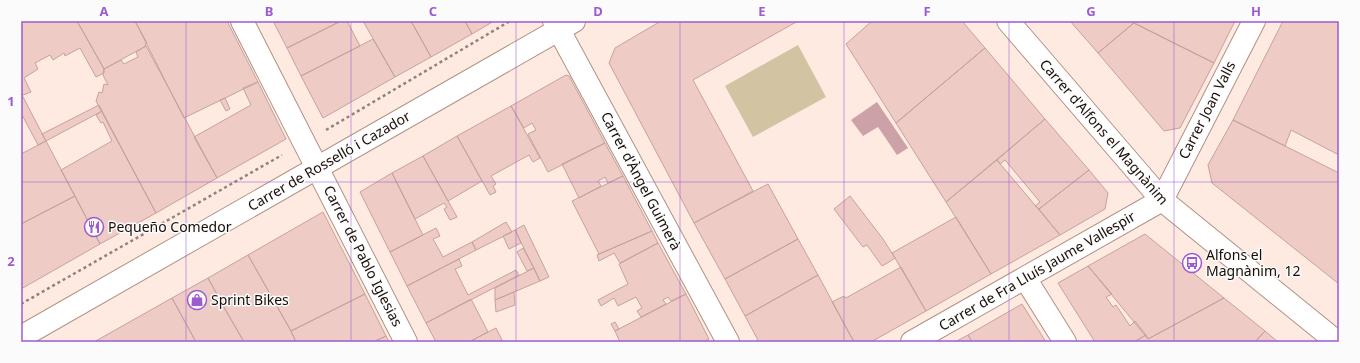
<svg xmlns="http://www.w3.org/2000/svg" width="1360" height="363" viewBox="0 0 1360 363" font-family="'Noto Sans',sans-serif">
<rect width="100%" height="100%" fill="#feeae0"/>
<path fill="#d2c3a2" d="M798,45L826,97L753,137L725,86Z"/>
<path fill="#cca1a8" d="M877,102L908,148L897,155L878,127L863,136L851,120Z"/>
<path fill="#efcbc5" stroke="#c5a29d" d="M21,21H77L104,69V73L96,77L80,48L65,56L64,53L53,60L50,55L35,63L38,69L24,78L31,92L23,95L21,92Z
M77,21H135L147,43L145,44L146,46L104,69Z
M135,21H227L258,82L184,118Z
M273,21H341L287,48Z
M341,21H347L360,46L301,76L287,48Z
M363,21H411L431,57L395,77Z
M411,21H465L472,34L431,57Z
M465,21H494L472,34Z
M661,21H798L693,80L753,191L694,223L609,63L615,48Z
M872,21H962L985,48L896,123L846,44Z
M1070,21H1136L1098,53Z
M1136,21H1235L1214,63L1134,23Z
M1283,21H1339V155L1291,130L1285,146L1233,120Z
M1134,23L1214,63L1180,128L1164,131L1098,53Z
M373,39L395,77L323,118L301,76Z
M146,46L217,178L156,213L96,101L99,92L102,93L104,84L108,85L103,75L104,69L121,60L124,64L138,57L136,52Z
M985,48L1045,119L946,202L896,123Z
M566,75L569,76L605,143L548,172L528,134L536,130L532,123L524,128L511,106Z
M258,82L286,139L217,178L194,137L251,105L243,88Z
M21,93L46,141L38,145L21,113Z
M225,98L230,109L226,111L220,100Z
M99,105L102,111L46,141L42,134Z
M511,106L540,158L533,162L529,155L491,176L496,184L493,186L496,192L490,195L457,136Z
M102,111L156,213L100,244L61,170L112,141L103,122L101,123L96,115Z
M1045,119L1089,170L1039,209L1035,206L1040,202L1005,160L1000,164L997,160Z
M1233,120L1339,173V284L1212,183L1208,165Z
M457,136L482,181L448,201L423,156Z
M46,141L75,196L21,224V154Z
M605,143L623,176L608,183L605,177L598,181L601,186L579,198L562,164Z
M423,156L457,217L450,220L444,209L447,207L444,203L415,219L392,173Z
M997,160L1060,235L991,274L946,202Z
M1089,170L1108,193L1105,209L1060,235L1039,209Z
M392,173L423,235L390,252L360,192Z
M623,176L652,231L599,254L572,201Z
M768,184L798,239L725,279L694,223Z
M75,196L100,244L21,289V224Z
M850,196L883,239L895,258L889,262L882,266L867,245L863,247L834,209Z
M323,212L365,294L291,331L248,255Z
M956,217L991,274L926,311L892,253Z
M506,222L512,232L476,250L472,242Z
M524,225L549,277L540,281L515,230Z
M436,228L440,236L433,239L443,257L472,242L476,250L407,286L390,252Z
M515,230L521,243L509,249L503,236Z
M652,231L658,243L620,263L614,253L599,261L597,255Z
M1145,234L1224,298L1148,339L1088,266Z
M798,239L818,275L745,316L725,279Z
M658,243L686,294L671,301L668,297L663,300L666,304L641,317L637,311L642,308L636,297L618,306L614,298L601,306L598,300L628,284L619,264Z
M523,248L534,268L527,271L517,252Z
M248,255L291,331L296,342H244L225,309L208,278Z
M459,259L462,266L455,269L468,295L516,270L519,275L426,323L407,286Z
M1088,266L1112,294L1106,297L1113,307L1116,305L1130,326L1135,321L1146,335L1134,342H1095L1058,283Z
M901,267L926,311L871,342H854L832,302L844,296L846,298Z
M534,268L540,281L495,300V288Z
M818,275L854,342H759L745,316Z
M208,278L225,309L244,342H196L172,298Z
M514,292L515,305L496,312L495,300Z
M365,294L386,336L373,342H296L291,331Z
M686,294L709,339L703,342H620L615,331Z
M172,298L196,342H94Z
M1224,298L1265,331L1255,342H1134L1146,335L1148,339Z
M471,299L488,332L469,342H436L426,323Z
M1022,304L1046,342H972L968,335Z
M615,322L619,329L615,331L611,324Z
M496,328L503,342H469L488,332Z
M1265,331L1278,342H1255Z
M968,335L972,342H955Z
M386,336L389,342H373Z"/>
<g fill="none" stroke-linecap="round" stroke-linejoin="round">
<defs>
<path id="minor" d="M242,21L406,342
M554,21L728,342
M1025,278L1065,342
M912,342L1162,200L1254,21"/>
<path id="tertiary" d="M21,337L574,21"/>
<path id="secondary" d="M1008,21L1162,200L1337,342"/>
</defs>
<use href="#minor" stroke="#b19284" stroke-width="24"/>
<use href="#tertiary" stroke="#b19284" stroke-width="24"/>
<use href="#secondary" stroke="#b19284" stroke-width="24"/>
<path stroke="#92827b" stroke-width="2.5" stroke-dasharray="3 3" stroke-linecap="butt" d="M326,130L510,21
M21,304L282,155"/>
<use href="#minor" stroke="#fff" stroke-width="22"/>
<use href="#tertiary" stroke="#fff" stroke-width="22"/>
<use href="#secondary" stroke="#fff" stroke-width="22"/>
</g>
<path fill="none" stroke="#9d5bd0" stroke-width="1" stroke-opacity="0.55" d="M186,21V342M351,21V342M516,21V342M680,21V342M844,21V342M1009,21V342M1174,21V342M21,182H1339"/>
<defs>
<symbol id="restaurant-ring" viewBox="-11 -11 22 22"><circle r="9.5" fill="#fbfbfb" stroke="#9d5bd0" stroke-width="1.5"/><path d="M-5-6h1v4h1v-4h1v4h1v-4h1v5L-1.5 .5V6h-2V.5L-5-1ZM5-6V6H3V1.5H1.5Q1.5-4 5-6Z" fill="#9d5bd0"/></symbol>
<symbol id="bus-ring" viewBox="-11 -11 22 22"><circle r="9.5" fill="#fbfbfb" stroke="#9d5bd0" stroke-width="1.5"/><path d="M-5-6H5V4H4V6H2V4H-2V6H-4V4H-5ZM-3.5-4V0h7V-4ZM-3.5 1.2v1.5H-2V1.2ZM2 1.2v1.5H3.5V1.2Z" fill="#9d5bd0"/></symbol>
<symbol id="shop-ring" viewBox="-11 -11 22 22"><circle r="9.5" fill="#fbfbfb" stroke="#9d5bd0" stroke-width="1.5"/><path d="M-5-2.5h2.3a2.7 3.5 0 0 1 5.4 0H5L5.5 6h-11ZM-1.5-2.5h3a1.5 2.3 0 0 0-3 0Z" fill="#9d5bd0"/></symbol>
</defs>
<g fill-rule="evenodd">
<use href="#restaurant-ring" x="83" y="216" width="22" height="22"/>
<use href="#bus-ring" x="1181" y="252" width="22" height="22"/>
<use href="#shop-ring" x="186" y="289" width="22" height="22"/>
</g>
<g text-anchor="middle" stroke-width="3" stroke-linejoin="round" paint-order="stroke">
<g font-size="14" fill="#180d08" stroke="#fbfbfb">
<text transform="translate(1207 110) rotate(-63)" y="5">Carrer Joan Valls</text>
<text transform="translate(1104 132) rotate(49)" y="5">Carrer d'Alfons el Magnànim</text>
<text transform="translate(329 161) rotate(-30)" y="5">Carrer de Rosselló i Cazador</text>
<text transform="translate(641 181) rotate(62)" y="5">Carrer d'Àngel Guimerà</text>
<text transform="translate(363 256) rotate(63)" y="5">Carrer de Pablo Iglesias</text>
<text transform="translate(1037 271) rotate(-30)" y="5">Carrer de Fra Lluís Jaume Vallespir</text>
</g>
<g font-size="14" fill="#180d08" stroke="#fbfbfb" text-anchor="start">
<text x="108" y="232">Pequeño Comedor</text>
<text x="1206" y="260">Alfons el<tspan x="1206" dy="16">Magnànim, 12</tspan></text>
<text x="211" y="305">Sprint Bikes</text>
</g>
</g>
<rect width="1360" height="363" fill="none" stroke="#fbfbfb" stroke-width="44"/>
<rect x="22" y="22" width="1316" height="319" fill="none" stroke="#9d5bd0" stroke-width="1.5"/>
<g font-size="13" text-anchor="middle" font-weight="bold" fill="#9d5bd0">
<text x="104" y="16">A</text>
<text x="269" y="16">B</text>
<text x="433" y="16">C</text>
<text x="598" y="16">D</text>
<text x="762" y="16">E</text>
<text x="927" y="16">F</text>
<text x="1091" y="16">G</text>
<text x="1256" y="16">H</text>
<text x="11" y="106">1</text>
<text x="11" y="266">2</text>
</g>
</svg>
